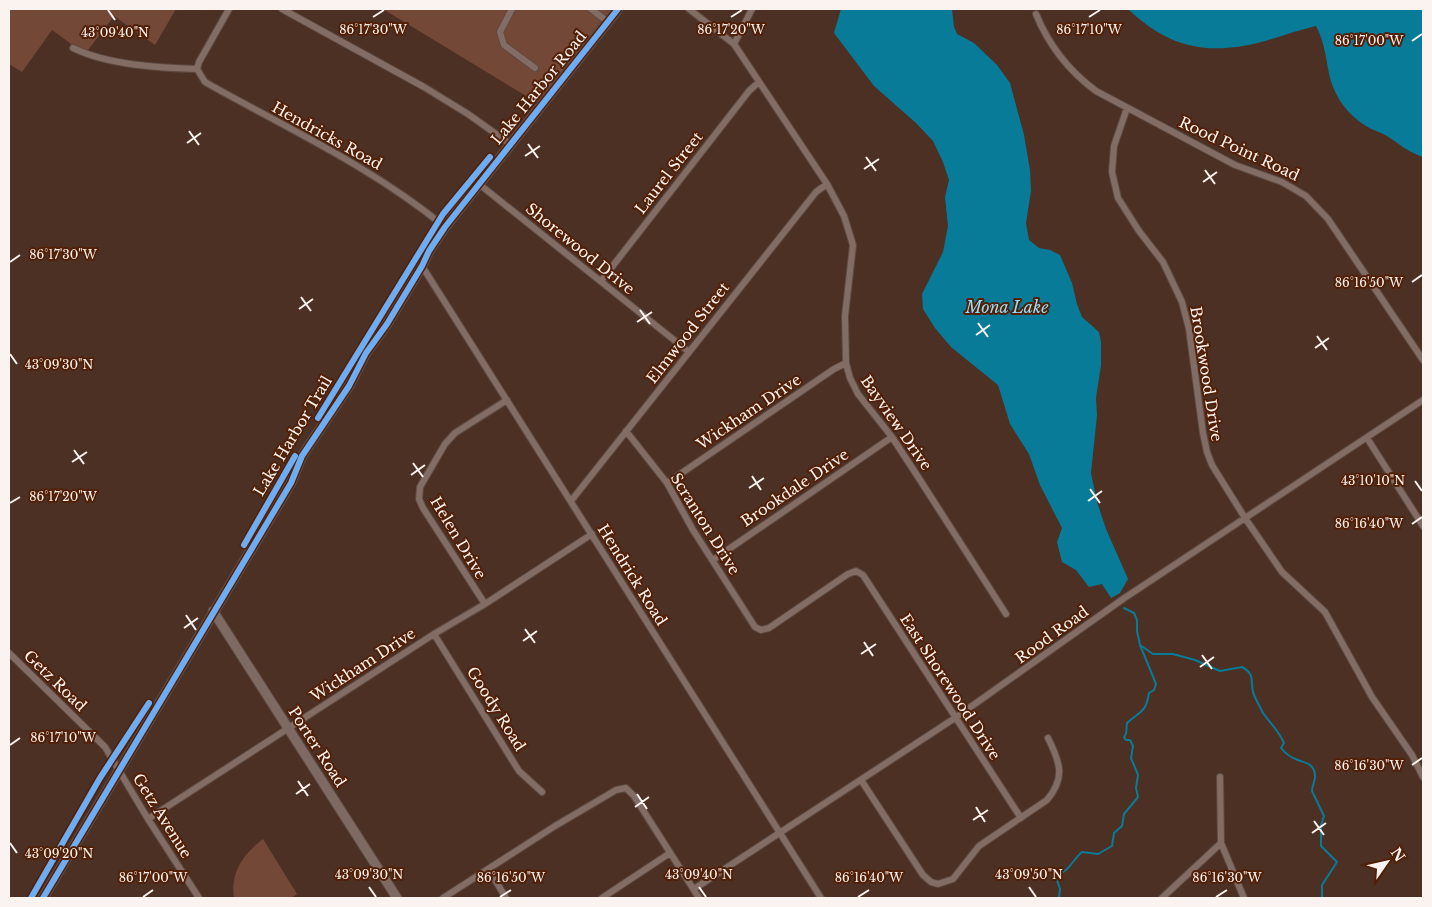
<svg xmlns="http://www.w3.org/2000/svg" width="1432" height="907" viewBox="0 0 1432 907" font-family="'Libre Baskerville',serif">
<rect width="100%" height="100%" fill="#4d3024"/>
<path fill="#744837" d="M10,9H176L155,45L114,16L85,54L52,30L22,72L9,64Z
M383,9H618L541,105Z
M263,839L297,894L291,898H234C230,873 243,854 263,839Z"/>
<path fill="#077b97" d="M841,9H952L954,27L957,34L974,43L997,65L1010,83L1024,135L1030,170L1031,191L1026,223L1029,240L1039,248L1050,250L1060,255L1072,283L1077,304L1082,317L1099,332L1101,342V365L1096,398L1097,415L1091,473L1097,502L1106,529L1128,579L1120,593L1111,598L1102,584L1089,587L1076,570L1062,562L1057,542L1062,528L1040,485L1029,454L1010,424L998,385L951,347L935,328L923,309L922,294L943,252L948,226L945,197L949,180L943,162L933,141L916,123L874,86L834,33Z
M1128,9H1423V157C1406,151 1401,145 1387,136C1380,132 1372,130 1366,126C1348,115 1336,99 1330,78C1326,61 1325,42 1316,26C1299,30 1282,36 1265,41C1209,56 1170,49 1128,9Z"/>
<g fill="none" stroke-linecap="round" stroke-linejoin="round">
<path stroke="#077b97" stroke-width="2" d="M1140,645L1153,654H1173L1195,660L1220,671L1242,667C1257,675 1249,683 1254,695C1256,700 1260,707 1263,713C1270,723 1279,731 1284,743L1281,748C1285,753 1292,758 1298,760C1306,763 1314,764 1315,775C1316,780 1312,785 1312,791L1324,816L1321,825V846L1337,862L1322,885V898
M1059,898L1060,889L1057,880C1059,873 1063,873 1068,868C1073,863 1076,857 1082,852L1098,854L1112,846L1114,833L1122,826L1124,814L1138,797L1136,788L1138,775L1131,758L1133,746L1130,740H1126L1124,737L1126,734L1127,723C1140,711 1146,713 1149,693L1154,690L1156,684L1140,645L1137,631V620L1134,613L1124,608"/>
<defs>
<path id="street" d="M282,9L424,87L468,114L510,144
M512,9L500,32L504,45L535,68
M591,9L608,22
M689,9L734,44L827,184L844,216L853,245L845,316L846,363L850,378L858,394L892,437L922,483L1006,614
M1036,14C1049,46 1069,71 1096,91L1235,165L1282,182L1306,196L1328,219L1423,360
M734,44L752,9
M73,48C108,65 159,68 197,69
M197,69L205,82L212,86C291,130 375,169 445,227
M197,69L199,62L229,9
M1127,108L1114,146L1112,172L1118,198L1139,231L1163,262L1182,302L1189,329L1203,433L1207,452L1212,465L1245,518L1282,572L1325,612L1372,697L1412,755L1423,777
M479,184L689,352
M422,266L821,898
M601,281L749,91L759,82
M626,431L667,483L693,530L755,627L761,630L769,628L848,574L856,571L863,575L1021,818
M1367,438L1423,526
M667,483L834,369L846,363
M571,501L816,192L827,184
M713,560L892,437
M485,604L423,508L419,499L420,487L445,444L455,433L507,400
M434,634L519,771L542,792
M9,653L105,747L148,819L199,898
M1220,777L1221,843L1244,898
M861,780L923,875L931,882L938,884L953,879L979,846L1047,800C1066,778 1060,762 1048,738
M148,819L434,634L485,604L592,534
M489,870L506,898
M694,889L955,718L1123,599L1423,400
M443,898L555,826L616,790L626,788L634,796L699,898
M602,898L670,853
M1162,898L1221,843"/>
<path id="secondary" d="M213,611L397,898
M43,898L291,483L302,456L349,386L366,353L387,324L422,266L429,251L445,227L618,9"/>
</defs>
<use href="#street" stroke="#5c4a42" stroke-width="8"/>
<use href="#secondary" stroke="#5c4a42" stroke-width="11"/>
<use href="#street" stroke="#836c64" stroke-width="6"/>
<use href="#secondary" stroke="#7f6a63" stroke-width="9"/>
<defs>
<path id="cycleway" d="M318,418L443,214L490,157
M244,545L295,456
M31,898L100,778L149,703
M43,898L291,483L302,456L349,386L366,353L387,324L422,266L429,251L445,227L618,9"/>
</defs>
<use href="#cycleway" stroke="#521f07" stroke-width="9"/>
<use href="#cycleway" stroke="#6dadf4" stroke-width="6"/>
</g>
<path fill="none" stroke="#faf3f0" stroke-width="2" d="M108,10L115,20M373,17L384,10M731,17L742,10M1089,17L1100,10M1412,41L1422,34M189,131L199,145M187,143L201,133M528,144L538,158M525,156L540,146M866,157L876,171M864,169L879,159M1205,170L1215,184M1203,182L1217,172M10,262L20,255M1412,282L1422,275M301,297L311,311M299,309L313,299M640,310L650,324M637,322L652,312M978,323L988,337M976,335L990,325M1317,336L1327,350M1315,348L1329,338M10,354L17,364M74,450L84,464M72,462L87,452M413,463L423,477M411,475L425,465M752,476L761,490M1415,481L1422,491M749,488L764,478M1090,489L1100,503M1088,501L1102,491M10,503L20,497M1412,524L1422,517M186,615L196,630M184,628L198,618M525,629L535,643M523,641L537,631M864,642L873,656M861,654L876,644M1202,655L1212,669M1200,667L1214,657M10,745L20,738M1412,765L1422,758M298,781L308,796M296,794L310,784M637,794L647,809M635,807L649,797M976,807L985,822M973,820L988,810M1314,821L1324,835M1312,833L1326,823M10,843L17,853M369,887L376,897M699,887L706,897M1029,887L1036,897M143,897L153,890M500,897L511,890M858,897L869,890M1216,897L1227,890"/>
<g text-anchor="middle" stroke-width="4" stroke-linejoin="round" paint-order="stroke">
<g font-size="15" fill="#faf3f0" stroke="#521f07">
<text transform="translate(539 88) rotate(-51)" y="5">Lake Harbor Road</text>
<text transform="translate(327 136) rotate(29)" y="5">Hendricks Road</text>
<text transform="translate(1239 149) rotate(25)" y="5">Rood Point Road</text>
<text transform="translate(669 173) rotate(-52)" y="5">Laurel Street</text>
<text transform="translate(580 249) rotate(39)" y="5">Shorewood Drive</text>
<text transform="translate(688 333) rotate(-52)" y="5">Elmwood Street</text>
<text transform="translate(1206 374) rotate(81)" y="5">Brookwood Drive</text>
<text transform="translate(749 412) rotate(-34)" y="5">Wickham Drive</text>
<text transform="translate(896 423) rotate(55)" y="5">Bayview Drive</text>
<text transform="translate(293 436) rotate(-59)" y="5">Lake Harbor Trail</text>
<text transform="translate(795 488) rotate(-34)" y="5">Brookdale Drive</text>
<text transform="translate(705 524) rotate(58)" y="5">Scranton Drive</text>
<text transform="translate(458 538) rotate(59)" y="5">Helen Drive</text>
<text transform="translate(632 575) rotate(58)" y="5">Hendrick Road</text>
<text transform="translate(1052 635) rotate(-36)" y="5">Rood Road</text>
<text transform="translate(363 665) rotate(-33)" y="5">Wickham Drive</text>
<text transform="translate(55 681) rotate(44)" y="5">Getz Road</text>
<text transform="translate(950 687) rotate(57)" y="5">East Shorewood Drive</text>
<text transform="translate(496 709) rotate(58)" y="5">Goody Road</text>
<text transform="translate(317 747) rotate(57)" y="5">Porter Road</text>
<text transform="translate(162 816) rotate(58)" y="5">Getz Avenue</text>
</g>
<g font-size="16" font-style="italic" fill="#95def8" stroke="#521f07">
<text x="1007" y="313">Mona Lake</text>
</g>
</g>
<g font-size="12" text-anchor="middle" fill="#faf3f0" stroke="#521f07" stroke-width="4" stroke-linejoin="round" paint-order="stroke">
<text x="373" y="34">86°17'30"W</text>
<text x="1089" y="34">86°17'10"W</text>
<text x="731" y="34">86°17'20"W</text>
<text x="115" y="37">43°09'40"N</text>
<text x="1369" y="45">86°17'00"W</text>
<text x="63" y="259">86°17'30"W</text>
<text x="1369" y="287">86°16'50"W</text>
<text x="59" y="369">43°09'30"N</text>
<text x="1373" y="485">43°10'10"N</text>
<text x="63" y="501">86°17'20"W</text>
<text x="1369" y="528">86°16'40"W</text>
<text x="63" y="742">86°17'10"W</text>
<text x="1369" y="770">86°16'30"W</text>
<text x="59" y="858">43°09'20"N</text>
<text x="369" y="879">43°09'30"N</text>
<text x="699" y="879">43°09'40"N</text>
<text x="1029" y="879">43°09'50"N</text>
<text x="153" y="882">86°17'00"W</text>
<text x="511" y="882">86°16'50"W</text>
<text x="869" y="882">86°16'40"W</text>
<text x="1227" y="882">86°16'30"W</text>
</g>
<rect width="1432" height="907" fill="none" stroke="#faf3f0" stroke-width="20"/>
<g transform="translate(1387 862) rotate(56)" stroke="#521f07" stroke-width="4" paint-order="stroke">
<path d="M0-4L9 19L0 12L-9 19Z" fill="#faf3f0"/>
<text y="-8" font-size="14" font-weight="bold" text-anchor="middle" fill="#faf3f0">N</text>
</g>
</svg>
